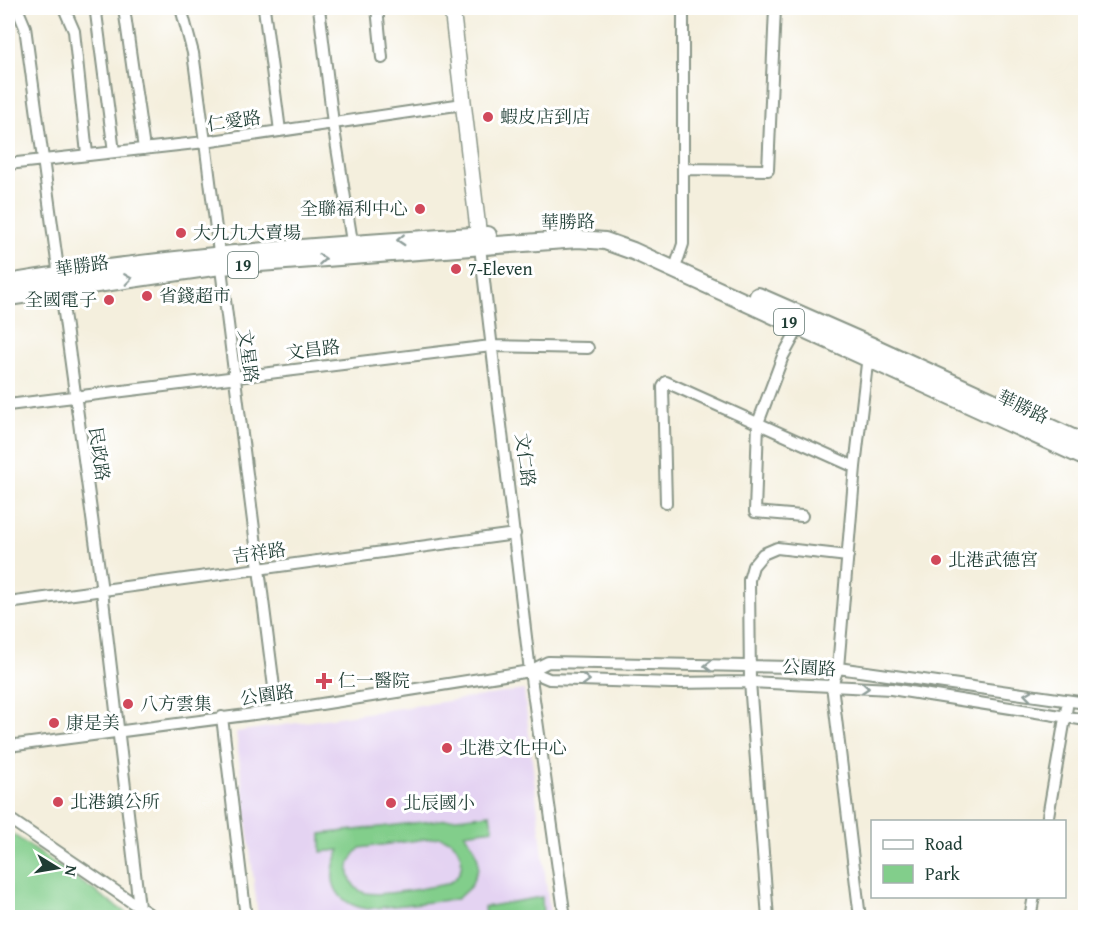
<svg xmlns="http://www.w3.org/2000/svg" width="1093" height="925" viewBox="0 0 1093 925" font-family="'Gentium Book Plus','Noto Serif TC',serif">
<rect width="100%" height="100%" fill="#fff"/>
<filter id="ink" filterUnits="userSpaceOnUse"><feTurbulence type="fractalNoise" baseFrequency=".0167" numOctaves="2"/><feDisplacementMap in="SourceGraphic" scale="12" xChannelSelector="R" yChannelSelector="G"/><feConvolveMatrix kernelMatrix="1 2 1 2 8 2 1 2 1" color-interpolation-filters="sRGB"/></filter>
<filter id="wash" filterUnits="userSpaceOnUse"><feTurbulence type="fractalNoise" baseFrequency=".008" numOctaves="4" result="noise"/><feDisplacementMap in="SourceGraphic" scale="24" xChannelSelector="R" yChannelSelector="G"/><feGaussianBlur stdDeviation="1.35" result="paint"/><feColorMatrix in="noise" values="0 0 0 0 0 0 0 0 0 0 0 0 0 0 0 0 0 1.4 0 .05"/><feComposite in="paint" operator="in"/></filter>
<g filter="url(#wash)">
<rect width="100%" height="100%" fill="#f4efdd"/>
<path fill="#e4d3f2" d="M524,690L550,917H258L236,732Z"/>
<path fill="#82ce8b" stroke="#508660" stroke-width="1.5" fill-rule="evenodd" d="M490,814L493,829L464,833L473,845L478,859V868L471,886L457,899L367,909C333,903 325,878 340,850L321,852V834ZM440,837L452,841C465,856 466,874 447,884C429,887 382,897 366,893C358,891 352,885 350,877C346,865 352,856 360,848Z
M8,831L132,917H8Z
M542,897L543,917H485L484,907Z"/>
</g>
<g filter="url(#ink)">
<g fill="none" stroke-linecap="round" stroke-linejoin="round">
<defs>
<path id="street" d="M17,8L25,27L102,591L139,907
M64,8L74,31L87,154
M124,8L144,149
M181,8L193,53L205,142L277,711
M264,8L280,131
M319,8L333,123L353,248
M377,8L382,58
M96,13L114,152
M8,164L205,142L463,104
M683,169L768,170L775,8
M480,247L530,671L565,918
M674,271L683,244V8
M799,327L783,356L758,423L755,512L802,516
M8,405L491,346L588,348
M666,503L663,387L666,382L855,467
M8,603L515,534
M530,671L549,679L672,683L750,682L891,689L1086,720
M222,717L246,918
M8,746L277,711L530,671L548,662L838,668L1086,703
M8,818L155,918
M1047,822L1068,701
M768,918L750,682L749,580L753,566L763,554L777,548L848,556
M860,918L832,685L838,668L855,467L868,355
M1030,918L1034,896"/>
<path id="secondary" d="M452,8L480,246"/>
<path id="primary" d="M8,283C167,256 327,245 488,235
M758,296L872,346L1086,444
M8,297L220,266L578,239L605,241L633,251L1086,458"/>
</defs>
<use href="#street" stroke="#8a9688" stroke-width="14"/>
<use href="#secondary" stroke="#8a9688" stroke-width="18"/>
<use href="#primary" stroke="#8a9688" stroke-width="20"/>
<use href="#street" stroke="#fff" stroke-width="10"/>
<use href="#secondary" stroke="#fff" stroke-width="15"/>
<use href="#primary" stroke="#fff" stroke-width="16"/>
</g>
<defs><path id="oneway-chevron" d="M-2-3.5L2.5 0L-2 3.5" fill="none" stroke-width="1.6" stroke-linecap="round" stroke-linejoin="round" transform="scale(1.5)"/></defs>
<g stroke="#8f9e9a">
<use href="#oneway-chevron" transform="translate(401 240) rotate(177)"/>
<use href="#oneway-chevron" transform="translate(322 259) rotate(-4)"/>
<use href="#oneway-chevron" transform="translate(128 279) rotate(-8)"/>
<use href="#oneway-chevron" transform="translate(708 666) rotate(-179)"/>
<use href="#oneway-chevron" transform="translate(586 680) rotate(2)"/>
<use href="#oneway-chevron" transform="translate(865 688) rotate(4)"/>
<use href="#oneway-chevron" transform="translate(1028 695) rotate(-172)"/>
</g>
</g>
<g fill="#d1495b" stroke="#fff" stroke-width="2">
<circle cx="488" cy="117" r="6"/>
<circle cx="420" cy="209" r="6"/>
<circle cx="181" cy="233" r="6"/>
<circle cx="456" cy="269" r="6"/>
<circle cx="147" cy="296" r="6"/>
<circle cx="109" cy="300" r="6"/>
<circle cx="936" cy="560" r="6"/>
<path d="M321 672h6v6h6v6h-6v6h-6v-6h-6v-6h6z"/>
<circle cx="128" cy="704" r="6"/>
<circle cx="54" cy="723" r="6"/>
<circle cx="447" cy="748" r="6"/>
<circle cx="58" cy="802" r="6"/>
<circle cx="391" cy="803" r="6"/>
</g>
<g text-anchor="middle" stroke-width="6" stroke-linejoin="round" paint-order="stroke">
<g fill="#fff" stroke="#627771" stroke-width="1.5">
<rect x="228" y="252" width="30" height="26" rx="4.5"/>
<rect x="774" y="309" width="30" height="26" rx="4.5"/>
</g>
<g font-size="16" font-weight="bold" fill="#1f3d34">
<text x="243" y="271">19</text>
<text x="789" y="328">19</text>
</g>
<g font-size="18" fill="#1f3d34" stroke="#fff" text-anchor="start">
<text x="500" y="123">蝦皮店到店</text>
<text x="408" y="215" text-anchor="end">全聯福利中心</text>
<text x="193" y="239">大九九大賣場</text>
<text x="468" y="275">7-Eleven</text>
<text x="159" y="302">省錢超市</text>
<text x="97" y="306" text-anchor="end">全國電子</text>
<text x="948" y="566">北港武德宮</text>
<text x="338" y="687">仁一醫院</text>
<text x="140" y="710">八方雲集</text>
<text x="66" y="729">康是美</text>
<text x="459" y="754">北港文化中心</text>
<text x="70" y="808">北港鎮公所</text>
<text x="403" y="809">北辰國小</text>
</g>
<g font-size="18" fill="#1f3d34" stroke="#fff">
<text transform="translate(234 121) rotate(-8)" y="6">仁愛路</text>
<text transform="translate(568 222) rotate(-1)" y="6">華勝路</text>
<text transform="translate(82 266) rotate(-8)" y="6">華勝路</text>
<text transform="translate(313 350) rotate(-7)" y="6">文昌路</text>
<text transform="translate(248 356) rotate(83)" y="6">文星路</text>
<text transform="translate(1023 407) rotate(25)" y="6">華勝路</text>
<text transform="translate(99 454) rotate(82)" y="6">民政路</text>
<text transform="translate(525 460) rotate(83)" y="6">文仁路</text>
<text transform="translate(259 553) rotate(-8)" y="6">吉祥路</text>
<text transform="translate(809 668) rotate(3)" y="6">公園路</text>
<text transform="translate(267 695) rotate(-8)" y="6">公園路</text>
</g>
</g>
<rect width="1093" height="925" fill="none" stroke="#fff" stroke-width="30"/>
<rect x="871" y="820" width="195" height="78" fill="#ffffff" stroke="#a5b1ae" stroke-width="1.5"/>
<rect x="883" y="840" width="30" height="9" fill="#ffffff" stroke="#a5b1ae" stroke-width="1.5"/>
<text x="925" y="850" font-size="18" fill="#1f3d34">Road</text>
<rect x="883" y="865" width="30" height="18" fill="#82ce8b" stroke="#a5b1ae" stroke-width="1.5"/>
<text x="925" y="880" font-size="18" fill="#1f3d34">Park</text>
<g transform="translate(57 868) rotate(101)" stroke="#ffffff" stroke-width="4.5" paint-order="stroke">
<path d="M0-4.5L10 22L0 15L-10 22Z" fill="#1f3d34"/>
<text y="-9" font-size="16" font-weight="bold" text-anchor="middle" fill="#1f3d34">N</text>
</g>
</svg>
